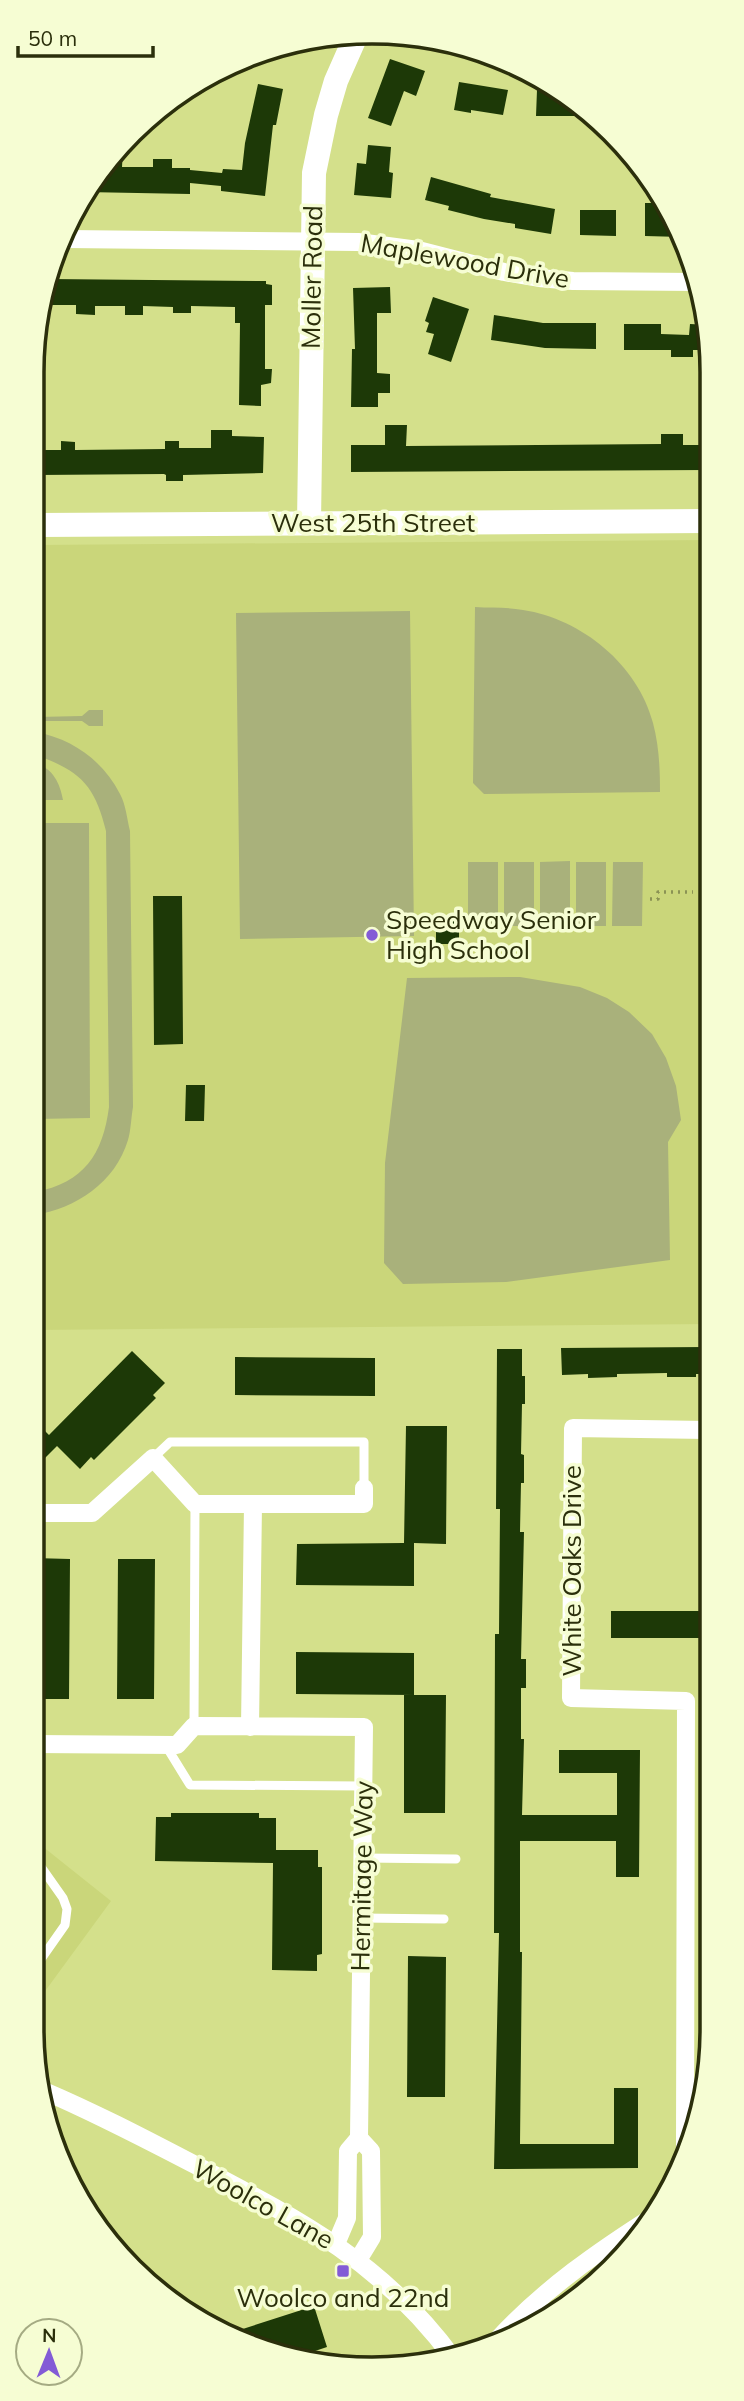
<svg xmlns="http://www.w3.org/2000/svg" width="744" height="2401" viewBox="0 0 744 2401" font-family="Mulish,sans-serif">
<rect width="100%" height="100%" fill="#d4e08b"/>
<path fill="#cad67a" d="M709,540L708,1324L34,1330L37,545Z
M32,1838L111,1901L32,2009Z"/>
<path fill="#a9b17b" d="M475,607C491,608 508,607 523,610C582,619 638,665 653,723C659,746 660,768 660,792L484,794L473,783Z
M410,611L414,936L240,939L236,613Z
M89,710H103V726H89L82,721H37V717L82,716Z
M36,732C73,739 103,761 120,794C126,805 127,819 130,831L133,1107C131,1118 131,1130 128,1140C115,1183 76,1208 35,1215V1192C84,1183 103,1154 109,1107L106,831C95,786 81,771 36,755Z
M36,763C53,769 60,783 63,800H36Z
M36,823H89L90,1118L35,1119Z
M570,861V926H540V862Z
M468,862H498V926H468Z
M504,862H534V926H504Z
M576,862H606V926H576Z
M613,862H643L642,926H612Z
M520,977L580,987L607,998L629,1012L652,1034L666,1058L676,1086L681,1120L668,1142L670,1260L506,1282L403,1284L384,1263L385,1163L407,978Z"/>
<path fill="#1d3907" d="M390,59L425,71L416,96L404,91L391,126L368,118Z
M459,82L508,90L503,115L471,110V113L454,110Z
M258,84L283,89L276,125H273L265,196L221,191V186L190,183V194L85,192L89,182L123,149L122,167H153V159H172V168H190V170L222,173L223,169L242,170L245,143Z
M537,90H558L590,116H536Z
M368,145L391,147L389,172L393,173L391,198L354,195L357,163L366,164Z
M431,177L491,194L490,197L555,209L551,234L515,228V224L484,219L448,210L449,206L425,200Z
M645,203H663V211H671L678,222L682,237L645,236Z
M580,210H616V236L580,235Z
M49,279L266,281V284L272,285V305H265V369H272L271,383L261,385V406L239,405L240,323H235V307L191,306V313H173V307L143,306V315H125V306H95V315L76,314V305H38Z
M390,287L391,313H377V373L390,374V393H378V407H351L352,349H355L353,288Z
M433,297L469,309L451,362L428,354L434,334L426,332L429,323L425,321Z
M494,315L543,323H596V349L545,348L491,340Z
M624,324H661V334L689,335L690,324L709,325L710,350H693V357H671V350H624Z
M385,425H407L406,446L661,444V434H683V445H709V470L351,472V445H385Z
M211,430H232V436L264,437L263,473L183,475V481H166V475L164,474L37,475L38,450H61V441L75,442V450L165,449V441H179V448H211Z
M153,896H182L183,1044L154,1045Z
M436,917H459V944H436Z
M186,1085H205L204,1121H185Z
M707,1347V1374H696V1377H667V1373L617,1374V1377L588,1378V1374L562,1375L561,1348Z
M497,1349H522V1376H525V1404H522L521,1454L524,1455V1483H521L520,1532H524L521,1659H526V1688H521V1739H524L522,1815H617V1773H559V1750H640L639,1877H616V1841H520V1952H522L520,2144H614V2088H638V2168L494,2169L499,1933H494L495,1634H499L500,1509H496Z
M132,1351L165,1383L153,1395L156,1398L94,1460L91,1457L80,1469L57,1446L34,1469V1420L49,1435Z
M235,1357L375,1358V1396L235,1395Z
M406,1426H447L446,1544L414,1543V1586L296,1585L297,1544L404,1543Z
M33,1558L70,1559L69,1699H33Z
M118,1559H155L154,1699H117Z
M611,1611H707V1638H611Z
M296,1652L414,1653V1695L296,1694Z
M404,1695H446L445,1813H404Z
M171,1813H259V1818H276V1850H318V1867H322V1954L317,1955V1971L272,1970L273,1863L155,1861L156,1817H171Z
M408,1956L446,1957L445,2097H407Z
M314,2306L327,2347L297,2357L224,2335Z"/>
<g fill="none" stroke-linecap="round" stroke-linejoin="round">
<path stroke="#8b9354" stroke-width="3.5" stroke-dasharray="2 5" stroke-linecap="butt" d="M650,899H658V892H693"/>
<path stroke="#fff" stroke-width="9" d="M704,523L708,871
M153,1458L170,1442H364V1488
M194,1726L195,1504
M166,1746L190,1785L363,1786
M363,1858L456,1859
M362,1918L444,1919
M32,1972L65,1925L67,1909L63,1898L32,1854"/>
<path stroke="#fff" stroke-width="18" d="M66,239L358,242L418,250L504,272L539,278L573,281L696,282
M33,1513H92L153,1458L195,1504H364V1488
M250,1727L253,1504
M33,1744L177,1745L194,1726L364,1727L359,2138L348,2151L347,2218L336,2244
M44,2091C98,2114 149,2141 201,2168C302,2221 384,2264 453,2358
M685,2147L686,1701L571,1698L573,1428L707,1430
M358,2260L372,2237L371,2151L359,2138
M498,2339C544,2289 600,2250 657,2214"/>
<path stroke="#fff" stroke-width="24" d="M309,523L314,173L326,115L336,81L355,38
M37,525L709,521"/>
</g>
<g fill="#835bd6" stroke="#f6fdd3" stroke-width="2.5">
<circle cx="372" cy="935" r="7"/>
<rect x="336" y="2264" width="14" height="14" rx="3.5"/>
</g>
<g text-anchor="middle" stroke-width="7" stroke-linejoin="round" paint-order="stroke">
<g font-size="26" fill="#2b2f0b" stroke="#f6fdd3">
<text transform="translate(465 261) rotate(10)" y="9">Maplewood Drive</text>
<text transform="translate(312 277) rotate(-89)" y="9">Moller Road</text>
<text x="373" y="532">West 25th Street</text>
<text transform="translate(572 1571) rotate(-90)" y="9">White Oaks Drive</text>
<text transform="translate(362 1876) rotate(-89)" y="9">Hermitage Way</text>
<text transform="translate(263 2204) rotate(29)" y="9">Woolco Lane</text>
</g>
<g font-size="26" fill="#2b2f0b" stroke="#f6fdd3" text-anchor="start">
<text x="386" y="929">Speedway Senior<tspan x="386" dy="30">High School</tspan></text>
<text x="343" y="2307" text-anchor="middle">Woolco and 22nd</text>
</g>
</g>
<path d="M0 0H744V2401H0ZM372 44H372A328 328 0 0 1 700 372V2029A328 328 0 0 1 372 2357H372A328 328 0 0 1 44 2029V372A328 328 0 0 1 372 44Z" fill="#f6fdd3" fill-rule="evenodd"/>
<path fill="none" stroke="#2b2f0b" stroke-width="3.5" d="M372 44H372A328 328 0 0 1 700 372V2029A328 328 0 0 1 372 2357H372A328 328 0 0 1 44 2029V372A328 328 0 0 1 372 44Z"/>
<g transform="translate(49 2352) rotate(1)"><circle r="33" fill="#f6fdd3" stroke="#a5ab83" stroke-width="2"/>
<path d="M0-5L12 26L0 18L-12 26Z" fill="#835bd6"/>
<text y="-10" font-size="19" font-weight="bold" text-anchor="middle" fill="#2b2f0b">N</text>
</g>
<path d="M18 46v10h135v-10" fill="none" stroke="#2b2f0b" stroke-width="3.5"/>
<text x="28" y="46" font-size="21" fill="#2b2f0b" stroke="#f6fdd3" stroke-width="5" paint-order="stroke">50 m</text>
</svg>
